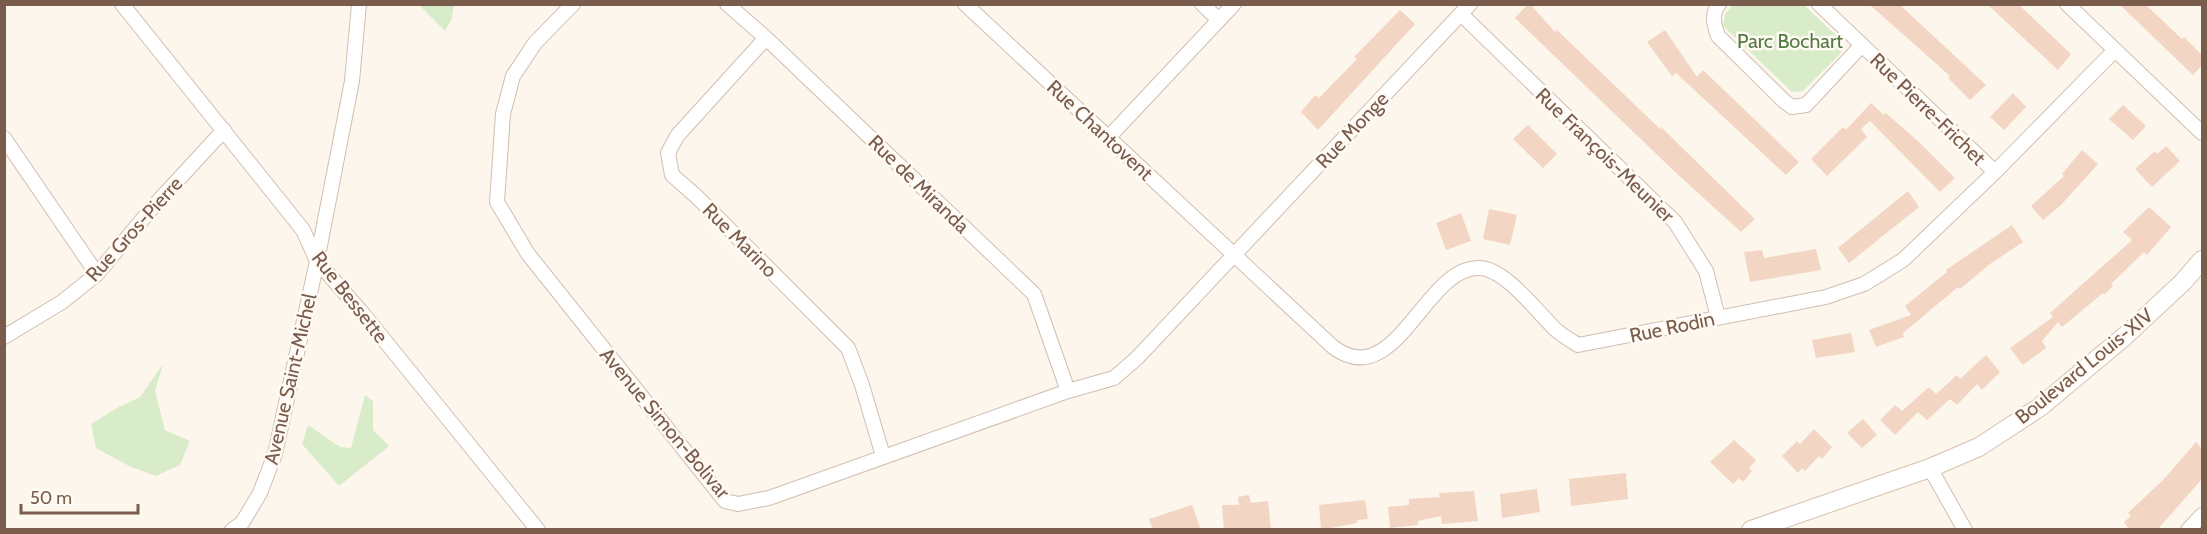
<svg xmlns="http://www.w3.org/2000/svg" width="2207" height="534" viewBox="0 0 2207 534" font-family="Cabin,sans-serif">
<rect width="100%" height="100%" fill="#fdf6ec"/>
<path fill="#d8ecc9" d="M419,5H454L452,18L445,31Z
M1733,5H1804L1842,41L1841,53L1803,91L1792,92L1723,26L1725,14Z
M163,364L155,391L165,430L190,441L180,465L156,476L131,467L96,448L91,424L119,407L140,397Z
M365,395L373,401V430L389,446L339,486L302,444L308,425L340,447L351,448Z"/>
<path fill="#f3d5c3" d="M1528,4H1530L1555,32L1557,30L1660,129L1661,127L1755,219L1741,232L1674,171L1515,18Z
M1869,4H1899L1986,85L1970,100L1948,78L1950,76Z
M1987,4H2018L2071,54L2058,70Z
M2119,4L2146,5L2182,39L2184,37L2202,55V65L2193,75Z
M1400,10L1415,24L1318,130L1301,112L1315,95L1319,98L1357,59L1354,57Z
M1665,30L1697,77L1703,70L1799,162L1786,175L1676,73L1672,76L1647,42Z
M2013,93L2026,107L2004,130L1990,117Z
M1871,103L1884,115L1886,113L1920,143L1955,178L1940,192L1870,121L1861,129L1867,137L1827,176L1811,159L1843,127L1846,130Z
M2123,105L2146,126L2133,140L2109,119Z
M1528,125L1557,154L1543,168L1513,139Z
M2166,146L2180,161L2152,187L2135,169L2155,151L2157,154Z
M2082,150L2098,164L2061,205L2043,220L2031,206L2064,176L2062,174Z
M1908,191L1919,207L1849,263L1838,248Z
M2149,207L2171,227L2147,255L2144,252L2111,284L2113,286L2104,295L2103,293L2062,327L2058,322L2042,341L2046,348L2023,365L2010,348L2053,317L2050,313L2132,240L2123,232Z
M1489,209L1517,215L1510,245L1483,239Z
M1461,213L1471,241L1446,250L1436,223Z
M2012,225L2023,242L1990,264L1960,289L1958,287L1903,333L1904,337L1876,347L1869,330L1911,315L1905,306L1947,272L1946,270Z
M1816,249L1821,270L1750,282L1744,252L1762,250L1764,258Z
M1851,333L1855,352L1816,358L1812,340Z
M1986,355L2000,372L1982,390L1977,384L1957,405L1950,399L1927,420L1918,412L1895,435L1880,420L1895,405L1902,411L1929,387L1936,394L1957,375L1960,379Z
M1863,419L1877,435L1862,448L1847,433Z
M1814,429L1832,447L1822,459L1819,456L1805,471L1802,468L1798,473L1782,456L1797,441L1800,444Z
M1734,440L1756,460L1749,468L1752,471L1743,482L1739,478L1733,484L1710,462Z
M2196,442L2202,449V479L2157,530H2130L2124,522L2131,516L2128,513L2163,480Z
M1626,473L1628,499L1571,506L1569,479Z
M1537,489L1540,512L1502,518L1500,494Z
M1474,491L1478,521L1442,524L1441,516L1418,521V525L1390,528L1388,507L1409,505V499L1440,497L1439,493Z
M1249,495L1251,503L1268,501L1271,530H1224L1222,505H1239L1238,497Z
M1365,500L1368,519L1357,520V523L1321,530L1319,505Z
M1192,505L1201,530H1153L1149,519Z"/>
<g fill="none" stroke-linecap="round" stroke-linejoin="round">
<defs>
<path id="minor" d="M122,4L303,230L317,261L364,315L538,530
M573,4L535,43L513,76L503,114L497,202L528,254L725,501L738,504L769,498L1068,391L1114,378L1137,358L1470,4
M727,4L766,38L1034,294L1068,391
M965,4L1333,347C1396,394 1425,266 1479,268C1505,268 1537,312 1556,330C1563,336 1570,340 1578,345L1826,297L1864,284L1903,260L1995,172L2115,50
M1202,4L1219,20
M1719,4C1711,14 1714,25 1718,36L1785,102L1792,107L1806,105L1862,45
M1819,4L1995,172
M2067,4L2202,133
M1461,14L1675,222L1706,271L1718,317
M766,38L677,136L668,153L672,175L696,196L848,348L862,385L883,456
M4,138L97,274
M1108,138L1234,4
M4,337L62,302L97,274L152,208L224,130
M1930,468L1965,530
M232,530L242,523L260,493L275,454L317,261L352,81L359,4
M2188,530L2202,515"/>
<path id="secondary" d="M1751,530L1930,468L1979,447L2040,407L2125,336L2183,282L2202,260"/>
</defs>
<use href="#minor" stroke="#d1beb0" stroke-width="16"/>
<use href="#secondary" stroke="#d6c0b0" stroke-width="20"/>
<use href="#minor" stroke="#fff" stroke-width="14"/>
<use href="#secondary" stroke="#fff" stroke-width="18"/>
</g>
<g text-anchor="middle" stroke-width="5" stroke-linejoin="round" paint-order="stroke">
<g font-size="20" fill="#537a41" stroke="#fffaf3">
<text x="1790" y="48">Parc Bochart</text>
</g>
<g font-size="20" fill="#7a5c4d" stroke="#fffaf3">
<text transform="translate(1928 109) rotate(44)" y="7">Rue Pierre-Frichet</text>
<text transform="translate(1100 130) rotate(43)" y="7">Rue Chantovent</text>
<text transform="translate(1352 130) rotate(-47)" y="7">Rue Monge</text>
<text transform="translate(1605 155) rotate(44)" y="7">Rue François-Meunier</text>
<text transform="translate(919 184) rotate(44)" y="7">Rue de Miranda</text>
<text transform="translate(134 229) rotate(-48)" y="7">Rue Gros-Pierre</text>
<text transform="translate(740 240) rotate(45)" y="7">Rue Marino</text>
<text transform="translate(350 297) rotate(52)" y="7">Rue Bessette</text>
<text transform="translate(1672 327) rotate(-12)" y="7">Rue Rodin</text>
<text transform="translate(2084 366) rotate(-39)" y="7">Boulevard Louis-XIV</text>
<text transform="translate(290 379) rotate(-77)" y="7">Avenue Saint-Michel</text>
<text transform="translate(665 423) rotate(50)" y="7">Avenue Simon-Bolivar</text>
</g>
</g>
<rect width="2207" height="534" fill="none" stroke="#7a5c4d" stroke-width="12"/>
<path d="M21 504v9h117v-9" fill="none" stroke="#7a5c4d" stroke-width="3"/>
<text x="30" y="504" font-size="18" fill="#7a5c4d" stroke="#fffaf3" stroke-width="4.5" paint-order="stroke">50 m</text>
</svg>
